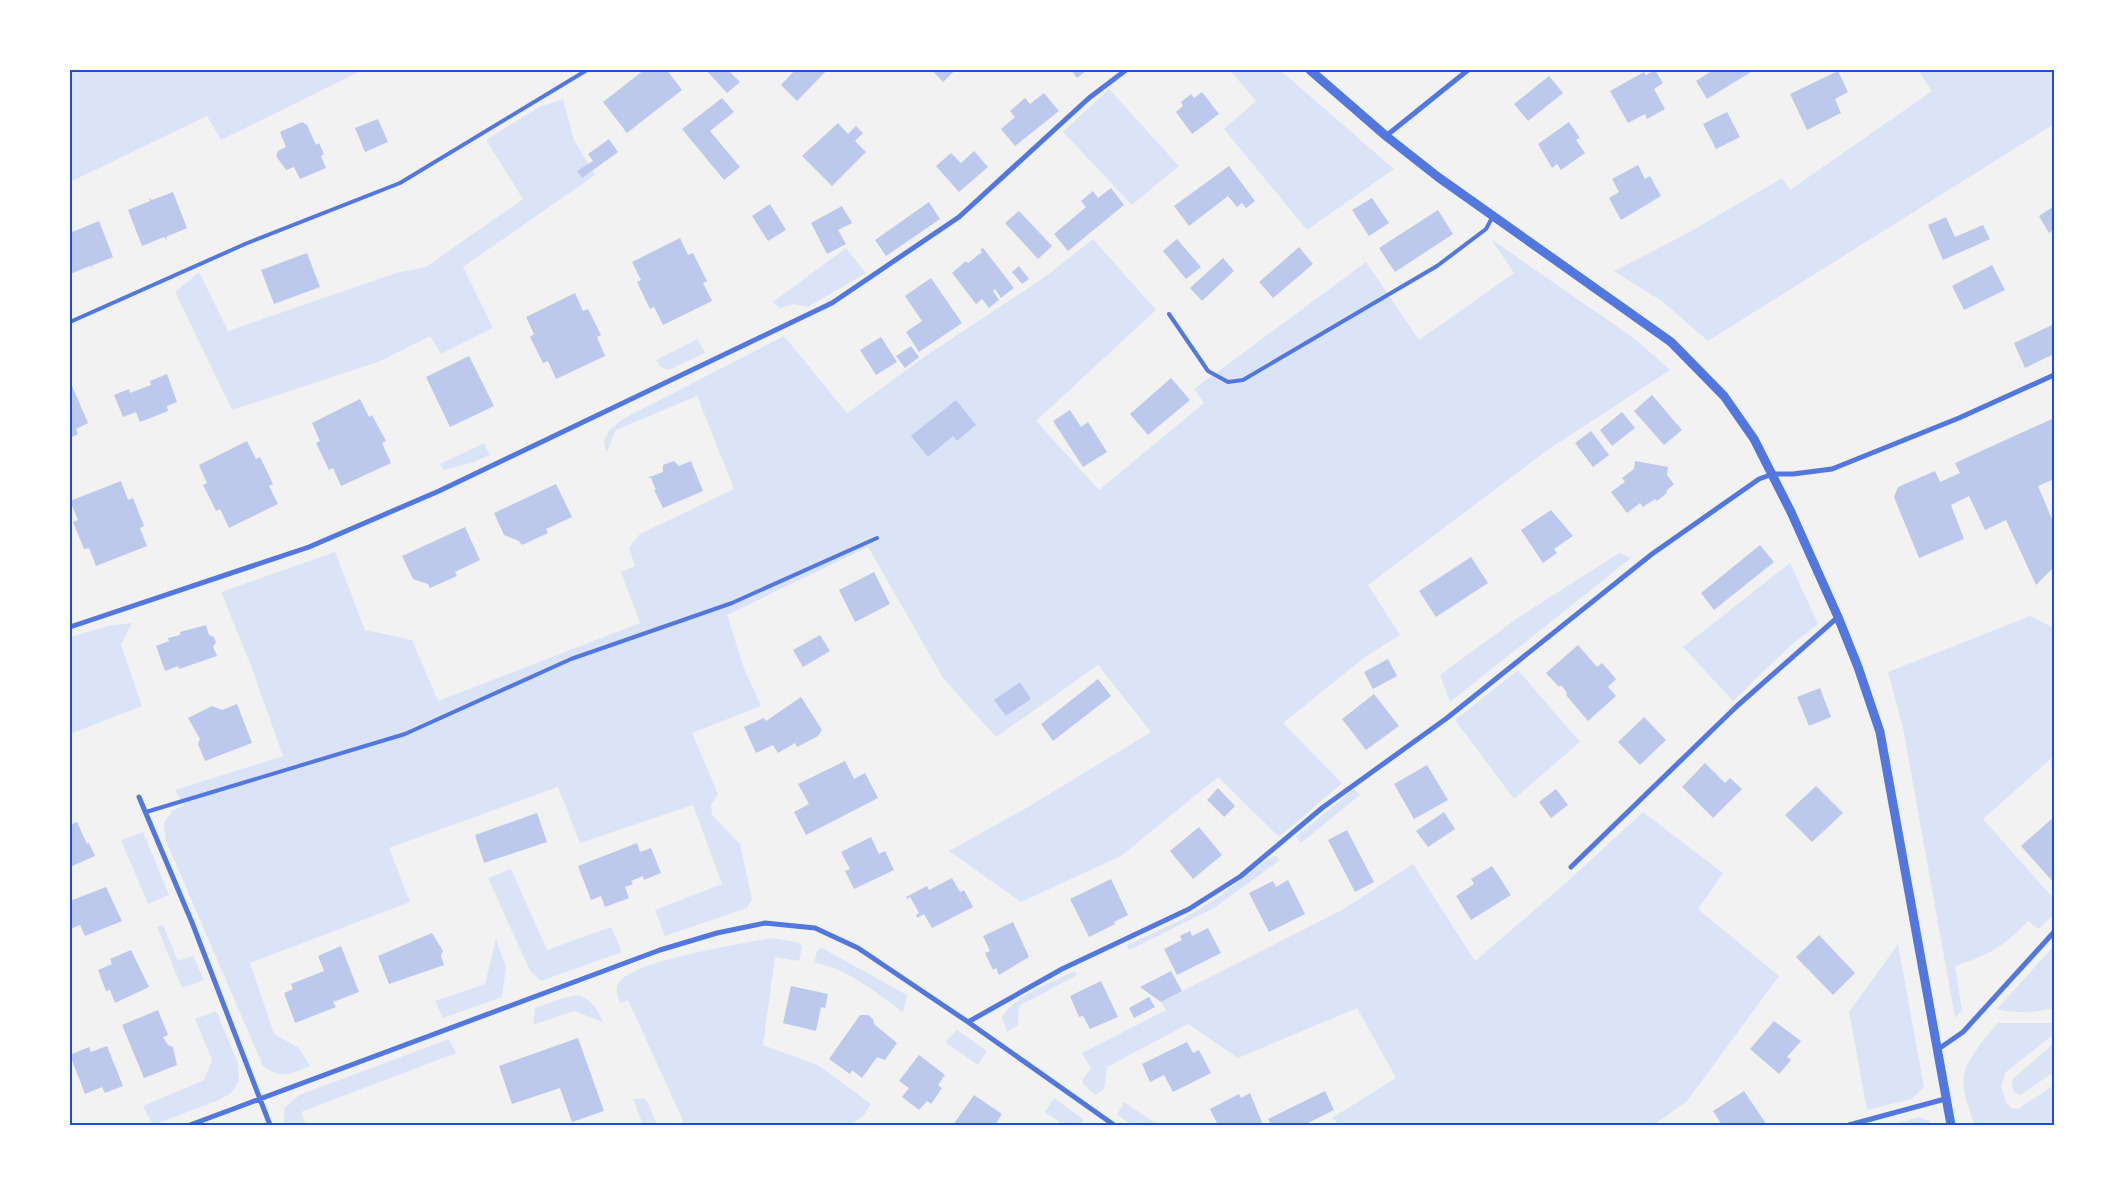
<svg xmlns="http://www.w3.org/2000/svg" width="2124" height="1195" viewBox="0 0 2124 1195" font-family="'Archivo Narrow',sans-serif">
<rect width="100%" height="100%" fill="#f2f2f2"/>
<path fill="#dbe4f7" d="M70,70H363L221,140L207,116L70,182Z
M1230,70H1280L1394,169L1307,230L1224,129L1256,101Z
M1918,70H2054V124L1708,341L1663,302L1614,271L1686,234L1782,178L1790,190L1932,91Z
M1109,89L1179,166L1132,205L1063,132Z
M563,99L574,140L595,175L463,267L493,328L441,354L430,336L378,362L232,410L175,292L199,272L228,331L396,273L426,267L523,199L486,140L539,107Z
M1093,239L1156,310L1036,421L1099,490L1204,403L1194,389L1366,262L1419,340L1514,273L1491,239L1635,339L1670,370L1549,449L1368,585L1400,635L1365,657L1283,723L1342,783L1279,837L1218,777L1121,856L1021,902L949,851L1028,807L1151,732L1098,665L996,737L943,678L868,547L727,615L745,671L761,706L692,733L718,794L711,805L712,815L740,844L752,899L747,908L665,936L655,910L722,884L693,805L580,843L558,787L389,848L410,902L250,963L274,1034L299,1048L310,1066C289,1075 282,1079 263,1066L166,841L164,823L173,810L184,806L175,790L283,756L251,666L221,592L335,552L365,630L412,640L438,701L640,623L621,572L635,566L629,548L640,534L734,489L697,396L616,430L606,453L604,441L609,430L625,418L784,336L847,413L930,353L1045,277Z
M846,248L866,273L808,307L794,304L780,308L773,302Z
M698,339L705,353L669,370L660,367L656,360Z
M484,443L490,455L474,462L444,470L440,464Z
M1619,553L1631,558L1450,702L1440,675L1519,617Z
M1790,563L1818,624L1791,645L1733,701L1683,647Z
M2030,616L2054,628V756L1983,819L2054,899V914L2039,929L2028,921C2002,948 1990,954 1955,966L1962,1010L1955,1018L1903,728L1888,672Z
M132,623L121,645L142,706L70,734V637L108,626Z
M1518,670L1580,742L1514,799L1455,720Z
M1354,789L1360,795L1301,843L1296,837Z
M1643,812L1723,873L1698,909L1779,976L1687,1101L1653,1125H1340L1332,1118L1396,1078L1357,1008L1238,1058L1188,1024L1107,1067L1104,1089L1095,1095L1083,1084V1078L1091,1069L1082,1053L1166,1010L1161,1002L1342,910L1413,864L1475,961L1567,882Z
M143,832L169,895L148,904L121,840Z
M1276,856L1280,860L1214,908L1129,950L1127,945L1181,920L1214,900L1269,858Z
M511,869L547,950L611,927L622,952L541,981L530,971L488,878Z
M163,925L178,961L193,956L204,980L182,988L157,927Z
M773,938L800,943L802,948L799,961L775,957L763,1045L818,1065L871,1104L863,1116L850,1125H685L628,1000L620,1003C618,997 615,991 618,984C629,961 746,943 773,938Z
M496,939L506,967L502,997L443,1018L435,1001L485,984Z
M1898,944L1924,1087L1912,1099L1867,1110L1849,1012Z
M2054,946V1008C2036,1013 2015,1014 1997,1009Z
M822,948L907,995L903,1012C876,993 846,967 814,963L817,951Z
M1075,971L1077,975L1019,1006L1018,1025L1007,1032L1002,1017C1018,993 1050,983 1075,971Z
M578,995C593,1000 597,1009 603,1022L574,1011L533,1025L535,1008L563,998Z
M216,1011L238,1063L239,1081L231,1093L219,1100L153,1125L143,1106L204,1080L212,1060L195,1019Z
M1998,1023H2054V1034L2006,1072L2001,1085L2006,1102L2011,1108L2018,1109L2054,1085V1125H1974C1970,1110 1961,1091 1964,1075C1966,1060 1988,1034 1998,1023Z
M957,1030L987,1051L978,1065L945,1042Z
M449,1039L456,1053L301,1112L306,1125H284V1109L299,1095Z
M2054,1043V1072L2020,1095L2014,1092L2012,1087L2013,1079Z
M642,1098L647,1101L657,1125H643L633,1099Z
M1054,1098L1084,1120L1081,1125H1064L1045,1112Z
M1124,1102L1158,1125H1132L1117,1115Z
M1919,1117L1929,1121L1931,1125H1891Z"/>
<path fill="#bdc9ec" d="M644,70H667L682,90L627,133L603,102Z
M706,70H728L740,82L727,93Z
M795,70H827L797,101L781,85Z
M932,70H955L943,82Z
M1071,70H1087L1077,78Z
M1655,70L1663,83L1654,89L1665,109L1647,119L1645,114L1628,123L1610,91L1644,72L1646,75Z
M1713,70H1750L1751,72L1707,99L1696,81Z
M1838,71L1848,92L1835,99L1841,113L1807,130L1790,94Z
M1549,76L1563,93L1528,121L1514,104Z
M1202,92L1219,114L1192,134L1176,112L1183,106L1181,102L1191,94L1194,98Z
M1044,93L1059,111L1015,146L1001,129L1015,117L1010,111L1025,98L1030,104Z
M722,98L734,112L710,131L740,167L724,180L682,129Z
M1727,112L1740,137L1716,149L1703,124Z
M378,119L388,142L365,152L355,128Z
M302,122L307,125L316,145L319,143L324,154L321,156L326,168L300,179L294,167L286,170L276,156L278,151L286,147L280,132Z
M1569,122L1580,138L1576,140L1585,153L1561,170L1557,164L1552,168L1538,144Z
M838,123L848,134L856,126L863,133L855,141L866,152L832,186L802,156Z
M609,139L618,152L582,178L577,171L593,161L588,154Z
M974,151L988,167L959,192L936,166L951,153L961,163Z
M1638,165L1645,179L1650,176L1661,196L1621,220L1609,198L1619,192L1612,179Z
M1229,166L1255,201L1246,208L1242,203L1237,207L1228,196L1189,226L1174,206Z
M1111,188L1124,205L1068,251L1054,234L1086,207L1081,201L1093,191L1098,198Z
M173,192L187,228L166,237L167,241L164,237L142,246L128,210L150,201L149,198L152,200Z
M1372,198L1389,223L1369,236L1352,210Z
M929,202L940,219L886,256L875,240Z
M770,204L786,230L768,241L752,216Z
M842,206L852,223L838,230L846,244L827,254L811,223Z
M2054,206V229L2049,233L2039,216Z
M1438,210L1453,234L1395,272L1379,248Z
M1019,211L1052,246L1038,259L1005,223Z
M1946,217L1955,237L1983,225L1990,239L1943,260L1928,225Z
M99,221L113,257L91,266L93,270L90,266L70,274V233Z
M680,238L688,255L693,253L707,281L703,283L712,301L663,325L654,307L650,309L637,282L641,280L632,262Z
M1177,239L1201,267L1186,279L1163,251Z
M1299,247L1313,264L1273,298L1259,282Z
M983,248L1014,288L1001,298L995,289L993,291L999,300L989,308L982,299L976,304L952,273L966,261L968,263L982,252L980,250Z
M307,253L320,287L274,304L261,270Z
M1223,258L1234,271L1202,301L1190,288Z
M1992,265L2005,290L1964,310L1952,286Z
M1019,266L1029,279L1022,284L1012,272Z
M931,278L962,323L919,352L906,332L922,321L905,296Z
M575,293L583,311L588,309L601,335L597,337L605,356L556,379L548,361L543,363L530,337L534,334L526,317Z
M2054,324V354L2025,368L2014,343Z
M881,337L897,362L876,375L860,350Z
M911,346L919,357L905,368L896,356Z
M469,356L494,406L450,427L426,377Z
M167,374L177,402L167,406L168,411L140,422L136,412L123,417L114,395L129,389L130,393L151,385L150,381Z
M1171,378L1190,400L1148,435L1130,414Z
M70,381L88,423L76,429L78,434L70,438Z
M1652,395L1682,430L1664,445L1634,411Z
M360,399L369,417L372,415L386,441L382,443L391,463L341,486L333,468L329,470L316,443L320,441L312,423Z
M956,400L976,425L957,441L953,436L928,457L911,436Z
M1070,410L1081,427L1088,422L1107,452L1083,467L1053,421Z
M1622,412L1635,428L1612,446L1600,430Z
M2054,418V479L2038,486L2054,524V567L2036,585L2006,520L1985,530L1969,496L1951,505L1964,539L1919,558L1894,497L1898,487L1935,471L1940,482L1960,473L1955,463Z
M1591,431L1609,455L1593,467L1575,443Z
M247,441L256,459L260,457L273,484L269,486L278,504L229,528L220,509L216,511L203,485L207,483L199,465Z
M674,461L679,466L691,461L703,491L663,508L654,490H656L651,478H647L663,472V465Z
M1635,461L1668,467L1667,475L1674,484L1666,491L1667,493L1657,501L1655,499L1643,507L1640,503L1627,513L1611,492L1625,482L1622,478L1634,469Z
M121,481L128,500L133,498L144,526L140,528L147,546L96,566L89,548L84,549L73,522L78,520L70,501Z
M556,484L572,517L546,529L548,533L522,545L519,541L504,535L494,513Z
M1551,510L1573,536L1554,549L1557,553L1543,563L1521,530Z
M465,527L480,560L455,572L457,576L430,588L428,584L413,579L402,556Z
M1760,545L1774,562L1714,610L1701,593Z
M1471,557L1488,583L1436,617L1419,591Z
M874,572L890,604L855,622L839,590Z
M206,625L209,635L214,637L216,642L213,647L217,656L179,669L178,666L165,671L156,646L169,641L168,638L180,635V632Z
M820,635L830,651L803,667L793,650Z
M1578,645L1597,667L1602,663L1616,679L1608,687L1616,696L1588,721L1566,695L1567,693L1561,685L1559,687L1546,673Z
M1388,659L1397,676L1373,689L1364,672Z
M1098,679L1111,696L1053,741L1041,724Z
M1020,682L1031,699L1006,716L994,700Z
M1820,688L1831,717L1809,726L1797,697Z
M1374,694L1399,726L1366,750L1342,719Z
M801,697L822,730L818,736L797,747L795,743L778,753L773,745L756,753L744,727L764,718L766,721Z
M237,704L252,743L205,761L198,744L200,739L188,718L212,706L222,710Z
M1644,717L1666,740L1640,765L1618,742Z
M845,761L854,779L865,773L878,798L806,835L794,812L809,804L798,784Z
M1705,763L1725,783L1730,778L1742,789L1713,818L1682,787Z
M1427,765L1448,800L1414,819L1394,784Z
M1816,786L1843,813L1812,842L1785,815Z
M1218,788L1235,806L1224,817L1207,800Z
M1556,789L1568,805L1551,818L1539,802Z
M1444,812L1455,829L1428,847L1416,831Z
M537,813L547,842L484,863L475,835Z
M2054,817V883L2021,846Z
M77,822L87,844L89,843L95,856L70,867V825Z
M1199,827L1222,855L1193,879L1170,851Z
M1347,830L1374,882L1355,892L1328,840Z
M871,837L879,854L885,851L894,870L854,889L845,871L850,869L841,852Z
M637,843L640,852L651,848L661,873L644,880L643,876L631,881L633,884L625,887L629,898L605,907L601,896L591,900L578,866Z
M1492,866L1511,895L1471,920L1456,896L1474,884L1471,879Z
M952,878L960,892L964,890L973,907L932,928L924,914L917,918L916,915L919,913L910,897L907,899L906,897L927,886L929,890Z
M1111,879L1128,915L1114,922L1115,924L1089,937L1070,899Z
M1288,880L1305,914L1269,932L1249,893L1273,881L1276,887Z
M106,887L122,921L85,936L80,925L70,929V901Z
M1013,922L1029,957L999,975L996,968L993,970L985,953L990,951L983,936Z
M1208,928L1221,953L1177,975L1164,949L1182,940L1180,936L1190,931L1192,936Z
M432,933L443,951L441,956L444,965L389,984L378,956Z
M1819,935L1855,973L1833,995L1796,957Z
M341,946L359,992L333,1002L336,1007L295,1023L284,993L293,989L291,984L324,971L318,956Z
M131,950L149,987L115,1003L110,990L106,991L98,970L112,964L110,959Z
M1171,971L1182,991L1161,1002L1140,987Z
M1101,981L1118,1017L1090,1029L1083,1016L1079,1017L1070,996Z
M791,986L828,994L825,1008L821,1007L816,1031L783,1023Z
M1149,997L1155,1007L1134,1018L1129,1008Z
M158,1010L168,1035L163,1037L168,1045L173,1047L177,1065L144,1078L122,1025Z
M860,1015H868L873,1019L874,1024L897,1043L885,1060L877,1057L862,1078L852,1070L850,1074L829,1059Z
M1774,1021L1801,1041L1787,1057L1791,1060L1779,1074L1750,1049Z
M578,1038L604,1111L572,1122L560,1088L512,1104L499,1066Z
M1187,1042L1193,1053L1199,1050L1211,1073L1173,1092L1164,1075L1150,1082L1142,1064Z
M107,1046L123,1086L105,1093L102,1087L85,1094L70,1055L89,1047L91,1052Z
M919,1055L945,1075L938,1085L942,1088L931,1104L927,1101L919,1110L902,1097L909,1088L899,1081Z
M1325,1091L1334,1110L1304,1125H1271L1268,1119Z
M1744,1091L1767,1125H1722L1713,1111Z
M1250,1093L1263,1125H1218L1210,1109L1239,1094L1241,1098Z
M974,1095L1002,1114L995,1125H953Z"/>
<g fill="none" stroke-linecap="round" stroke-linejoin="round">
<path stroke="#5277de" stroke-width="4" d="M1169,314L1208,371L1228,382L1243,380L1437,266L1486,229L1493,216
M70,322L245,244L400,183L587,70
M146,812L405,734L571,659L732,603L877,538"/>
<path stroke="#5277de" stroke-width="5" d="M1386,136L1468,70
M70,627L309,547L439,491L832,303L959,217L1089,98L1126,70
M139,797L193,925L270,1125
M1571,867L1737,706L1838,617
M968,1022L1062,969L1189,909L1241,876L1322,808L1447,718L1652,554L1759,479L1773,474H1793L1832,469L1959,418L2054,375
M1937,1050L1963,1032L2054,932
M190,1125L660,950L717,933L765,923L815,928L858,948L968,1022L1114,1125
M1849,1125L1945,1099"/>
<path stroke="#5277de" stroke-width="9" d="M1310,70L1386,136L1438,177L1671,342L1724,396L1754,439L1791,512L1838,617L1858,667L1880,732L1951,1125"/>
</g>
<rect width="2124" height="1195" fill="none" stroke="#ffffff" stroke-width="142"/>
<rect x="71" y="71" width="1982" height="1053" fill="none" stroke="#1d4ed8" stroke-width="2"/>
</svg>
